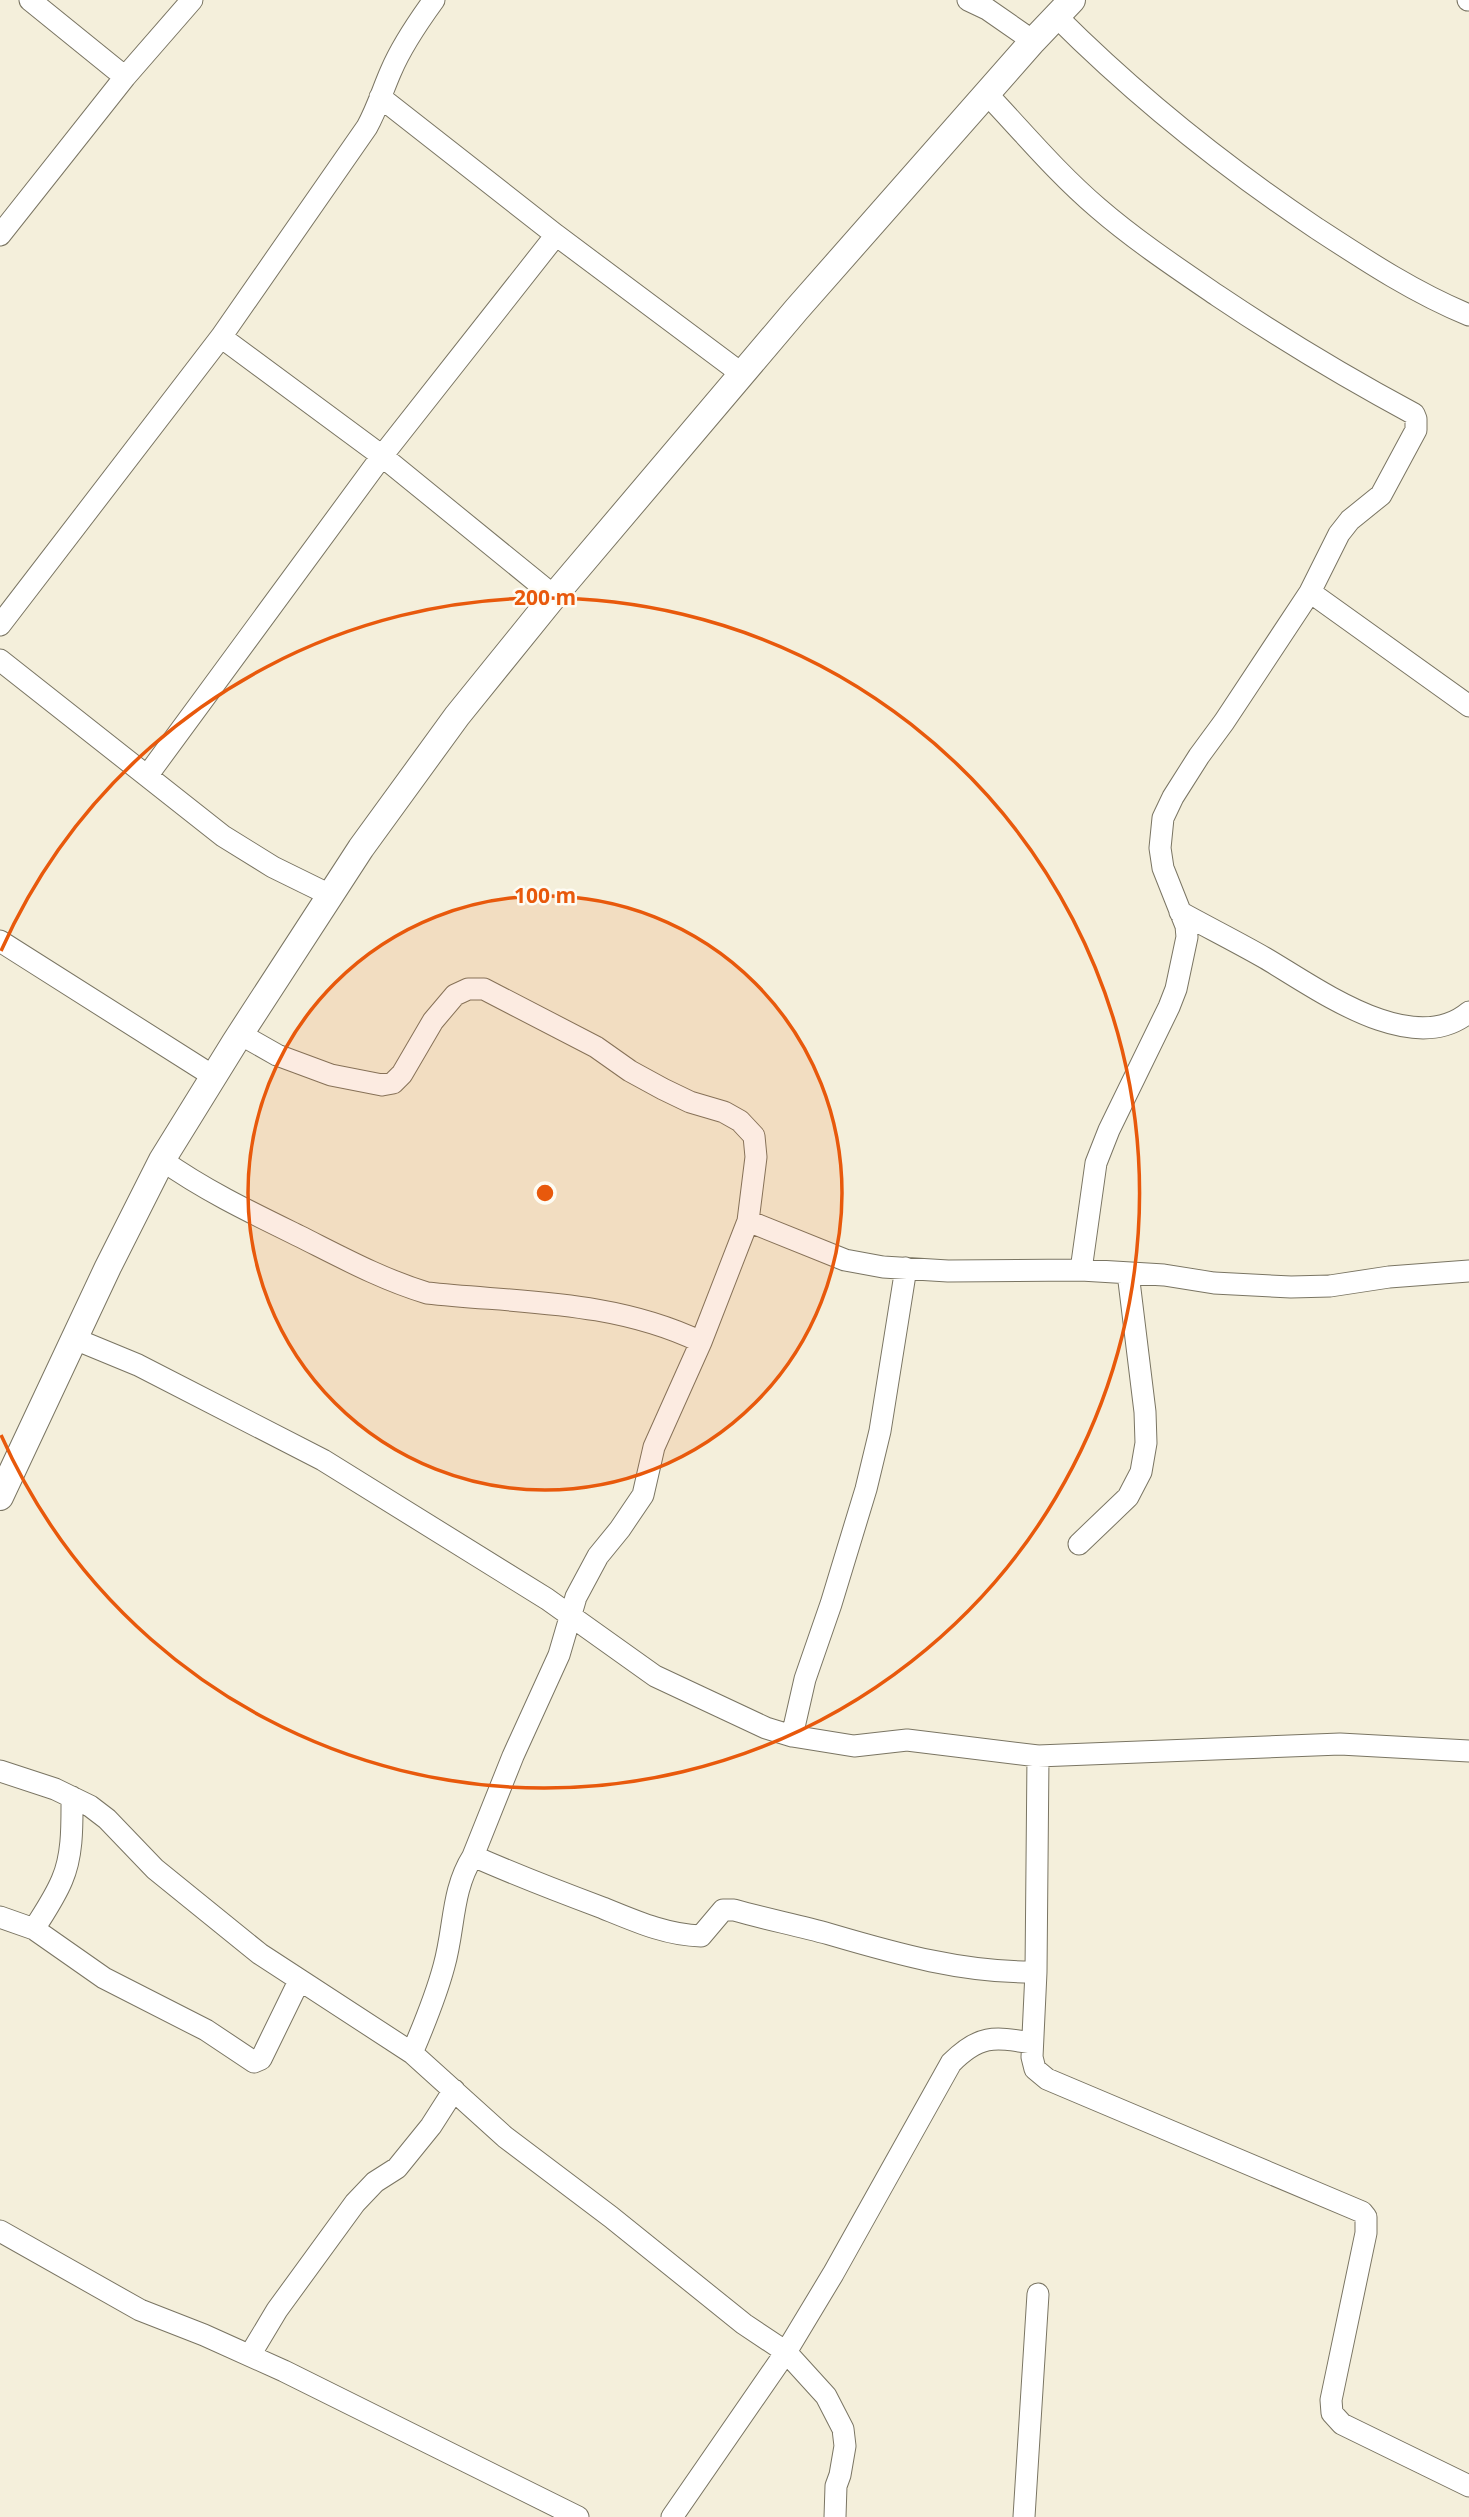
<svg xmlns="http://www.w3.org/2000/svg" width="1469" height="2517" viewBox="0 0 1469 2517" font-family="'Open Sans',sans-serif">
<rect width="100%" height="100%" fill="#f4efdb"/>
<g fill="none" stroke-linecap="round" stroke-linejoin="round">
<defs>
<path id="minor" d="M30,0L125,77
M968,0L987,9L1033,41
M1468,0H1469
M1056,16C1136,96 1222,165 1316,228C1365,260 1415,293 1469,315
M986,93C1023,132 1057,173 1098,208C1135,240 1177,268 1218,296C1282,339 1345,377 1414,414L1416,419V430L1381,495L1350,520L1339,534L1310,592L1224,722L1199,756L1173,797L1163,818L1160,848L1163,868L1186,926L1187,937L1176,989L1169,1007L1109,1130L1096,1163L1081,1270
M380,97L556,235L742,374
M0,235L125,77L192,0
M221,337L382,456L554,596
M1310,592L1469,706
M0,625L221,337L367,127C377,109 383,89 391,71C402,45 418,22 434,0
M0,660L223,836L273,867L330,895
M147,776L382,456L556,235
M1180,912C1209,928 1237,942 1265,958C1315,987 1412,1060 1469,1012
M0,941L213,1076
M240,1034L277,1055L331,1075L382,1085L393,1083L402,1074L433,1021L455,995L468,989H484L596,1047L630,1071L663,1089L690,1102L724,1112L740,1121L754,1136L756,1157L748,1221L701,1342L654,1447L643,1495L620,1529L598,1556L576,1597L559,1655L513,1756L473,1856C451,1891 455,1927 444,1966C436,1996 424,2025 412,2053
M162,1160C204,1190 252,1213 299,1236C341,1257 381,1279 427,1293C520,1303 614,1300 701,1342
M748,1221L845,1260L883,1267L948,1271L1081,1270L1164,1275L1214,1283L1291,1287L1330,1286L1389,1277L1469,1271
M75,1339L138,1365L323,1460L547,1599L655,1676L766,1728L792,1736L854,1746L907,1740L1038,1756L1340,1744L1469,1751
M1079,1544L1128,1497L1141,1472L1146,1443L1145,1412L1128,1273
M792,1736L805,1679L831,1604L866,1489L880,1431L906,1268
M1038,1756L1036,1972L1032,2057L1035,2069L1047,2079L1362,2212L1366,2217V2233L1331,2400L1332,2413L1342,2424L1469,2486
M0,1771L55,1789L90,1806L107,1819L155,1869L260,1954L412,2053L505,2137L611,2217L744,2324L786,2352L826,2396L843,2429L845,2446L840,2475L836,2486L835,2517
M473,1856C516,1875 560,1892 603,1908C635,1921 666,1935 701,1936L723,1910H734C765,1919 797,1925 829,1934C897,1954 964,1973 1036,1972
M0,1917L34,1929L104,1978L206,2030L254,2062L261,2059L299,1981
M34,1929C44,1913 55,1897 62,1880C73,1855 72,1824 72,1797
M0,2231L140,2310L204,2335L284,2371L578,2517
M250,2355L277,2310L355,2203L375,2182L397,2168L431,2126L454,2090
M672,2517L786,2352L833,2274L951,2063C980,2034 994,2037 1032,2043
M1024,2517L1038,2294"/>
<path id="tertiary" d="M0,1497L108,1267L162,1160L235,1042L361,848L457,716L554,596L797,309L1033,41L1072,0"/>
</defs>
<use href="#minor" stroke="#7a7563" stroke-width="23"/>
<use href="#tertiary" stroke="#7a7563" stroke-width="28"/>
<use href="#minor" stroke="#fff" stroke-width="21"/>
<use href="#tertiary" stroke="#fff" stroke-width="26"/>
</g>
<circle cx="545" cy="1193" r="297" fill="#e8590c" fill-opacity=".12"/>
<g fill="none" stroke="#e8590c" stroke-width="3.5">
<circle cx="545" cy="1193" r="297"/>
<path d="M1 951A595 595 0 1 1 1 1435"/>
</g>
<circle cx="545" cy="1193" r="10" fill="#e8590c" stroke="#fefcf4" stroke-width="3.5"/>
<g font-size="21" text-anchor="middle" font-weight="bold" fill="#e8590c" stroke="#fefcf4" stroke-width="5" stroke-linejoin="round" paint-order="stroke">
<text x="545" y="605">200 m</text>
<text x="545" y="903">100 m</text>
</g>
</svg>
